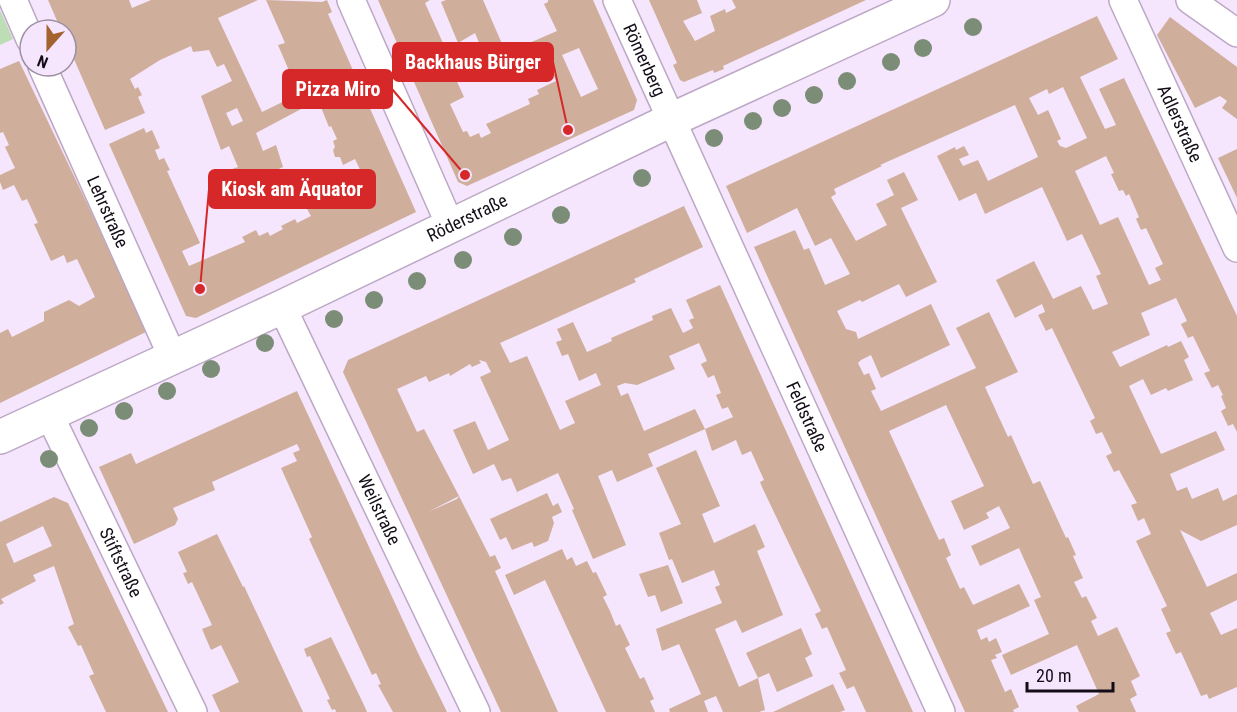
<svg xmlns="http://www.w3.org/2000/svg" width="1237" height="712" viewBox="0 0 1237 712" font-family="'Roboto Condensed',sans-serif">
<rect width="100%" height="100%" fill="#f5e5fd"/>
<path fill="#bdddb5" d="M0,10L13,39L0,45Z"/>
<path fill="#cfaf9b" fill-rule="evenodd" d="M48,0H129L132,8L151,0H258L218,18L262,112L299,94L278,45L285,43L266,0L322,2L327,0L332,12L328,14L416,212L196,318L186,316L109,144L144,128L146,133L152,130L160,148L155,150L159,160L164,158L170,170L167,171L200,243L182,251L189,266L245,242L242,237L256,230L259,236L268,232L270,236L283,229L281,226L295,219L297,223L311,216L306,207L350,185L352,189L366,182L355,159L343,165L340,157H335L333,150L335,147L333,141L337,139L331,126L329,127L318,100L256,133L263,151L276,145L283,167L239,187L232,169L238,167L229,146L221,150L201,96L232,81L224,64L217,67L209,50L193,52L191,46L160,60L130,79L135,89L138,87L142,95L138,97L145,113L105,130L66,41V30H61ZM237,108L243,121L232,126L226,113Z
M378,0H430L425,3L447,52L444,53L464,97L450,104L463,132L467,131L470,137L479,133L481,138L491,133L486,124L530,104L528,99L539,94L537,90L556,81L549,65L543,63L535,66L536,70L530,72L532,76L519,82L506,53L557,31L544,4L548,2V0H593L637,100L634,110L467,186L458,182ZM579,48L598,89L581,97L562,55Z
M446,0H483L506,53L488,64L475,33L458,43L441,2Z
M649,0H697L702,13L683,21L695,41L715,31L710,16L725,9L726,13L736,8L732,0H866L723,66L724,69L714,73L713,70L684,82L680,80L673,65L677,63Z
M1097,16L1118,59L1080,77L1105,129L1116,125L1099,89L1124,78L1237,316V432L1233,424L1228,426L1221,411L1226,408L1221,396L1223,395L1218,385L1212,388L1204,373L1210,371L1193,336L1188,338L1181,324L1187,321L1176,298L1141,313L1150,335L1112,352L1120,367L1167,345L1168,347L1181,341L1189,357L1184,360L1193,380L1168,391L1166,388L1151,395L1143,379L1129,386L1161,454L1216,431L1225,450L1170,474L1177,491L1187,487L1192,499L1218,488L1223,501L1237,494V525L1201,541L1180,530L1207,587L1237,573V600L1210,613L1221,635L1237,628V687L1209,699L1207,694L1201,696L1181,652L1176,654L1166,633L1171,631L1161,609L1167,606L1136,541L1151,534L1144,518L1138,521L1131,505L1137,503L1119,470L1114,472L1106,456L1112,453L1102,432L1096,434L1090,421L1095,418L1052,328L1046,331L1038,315L1045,312L1042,304L1015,318L996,280L1034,261L1053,299L1081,286L1093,310L1108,304L1096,276L1101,274L1082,234L1067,241L1042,187L985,214L976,193L959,201L937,156L955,147L956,150L964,146L969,155L959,159L963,166L978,160L988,181L1038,157L1015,105L880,165L882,166L834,189L836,194L831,197L856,241L887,225L876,204L894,195L887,180L904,172L918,200L901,208L937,282L906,297L899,284L862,302L860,300L837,311L846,329L856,332L858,339L931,304L950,345L881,378L871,355L861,360L858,363L864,375L869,373L876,389L871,391L881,411L976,368L956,328L989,312L1018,372L985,387L1008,437L1011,435L1033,484L1040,481L1066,538L1068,537L1076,555L1073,556L1083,578L1074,582L1082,598L1086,596L1097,618L1091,621L1098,636L1117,627L1140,676L1131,681L1137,695L1130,699L1136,712H1079L1076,706L1099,694L1077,645L1011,675L1002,655L1049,634L1034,600L1041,597L1019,548L980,566L971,546L1010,528L999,506L986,513L989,518L964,530L951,501L984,486L946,405L889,431L939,540L944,538L951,555L946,558L960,589L964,587L973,605L1019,584L1030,606L977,630L981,640L987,637L989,642L996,638L1002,652L995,655L997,658L991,660L1005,692L1011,689L1019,707L1013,710L1014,712H965L754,247L795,230L804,250L809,248L825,285L850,274L831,238L815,246L797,208L747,233L726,186ZM1063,87L1087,138L1066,148L1060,146L1057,141L1061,139L1048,110L1038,115L1029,98L1047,89L1049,94ZM1106,156L1114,173L1111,174L1119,191L1123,190L1126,196L1129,194L1139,217L1136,219L1141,230L1146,228L1163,264L1155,268L1161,280L1149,285L1118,217L1100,225L1075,171Z
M1170,17L1237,67V119L1222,108L1227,101L1220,96L1195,108L1157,35Z
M19,61L148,331L0,403V333L8,329L12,337L44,321V312L69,300L79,306L95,297L77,259L67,263L64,255L51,261L34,224L38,223L27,199L22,201L14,185L3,190L0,182V175L15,168L5,147L9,145L3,132L0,133V69Z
M1237,149V198L1218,158Z
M684,206L703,247L634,279L636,282L500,343L510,363L527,356L560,430L575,423L565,401L601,385L596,373L579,381L568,354L562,356L556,342L562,340L557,329L573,322L587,352L612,341L611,338L653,320L652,316L671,308L683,333L693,328L689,320L694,318L686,300L720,285L913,712H866L854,686L847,689L839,673L846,670L827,627L822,629L815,614L821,611L762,487L760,482L764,480L751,451L742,455L736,440L712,451L705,429L733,417L728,407L722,409L716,395L721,393L714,375L708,378L701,364L707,361L699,343L669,356L675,369L637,385L625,383L617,386L621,396L628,393L644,431L695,409L705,429L648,454L653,466L617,482L612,470L598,476L626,545L593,559L572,510L574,509L558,473L517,492L511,478L502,481L494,464L473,474L453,430L475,421L488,450L509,440L480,377L491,372L486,362L479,360L481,363L472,367L470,364L450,376L449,373L429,382L426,376L397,389L417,432L424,429L459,496L428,512L457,499L459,496L490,557L495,555L501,568L495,571L558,712H501L343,372L348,360Z
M297,391L418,653L447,712H393L378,685L381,684L376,673L372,675L309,539L312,537L281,468L297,461L293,453L300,450L297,444L212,482L215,490L173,508L178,519L175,525L134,544L99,467L131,453L136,464Z
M696,450L720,506L702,514L714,543L755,524L765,547L757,551L783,615L742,633L736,620L715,629L739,687L758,678L765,710L759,712H723L716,696L704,701L708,712H670L669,709L701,694L679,644L662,651L656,629L722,603L715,587L720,585L714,570L682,583L672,559L669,560L659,533L681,524L656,468Z
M547,493L553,506L558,503L562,512L552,517L554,523L548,541L534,547L532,542L512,550L506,537L500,540L490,519Z
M54,497L68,503L168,712H106L89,676L94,674L81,645L78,646L68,627L74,624L54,566L33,575L36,581L1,599L4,603L0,605V522ZM43,526L52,546L14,563L6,544Z
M217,534L243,587L244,586L303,712H220L212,695L239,682L221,645L211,650L202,629L212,625L192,582L188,584L183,573L187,572L178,552Z
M562,549L567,560L572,557L576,566L587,561L593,573L596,572L607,595L603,597L610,611L616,626L620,624L630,645L625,648L640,679L644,677L654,699L650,701L655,712H606L545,580L514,595L505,575Z
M668,565L683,603L661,612L655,595L648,597L639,574Z
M801,628L812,654L805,658L813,676L777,692L769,673L758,678L746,653Z
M331,637L363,703L367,712H336L335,709L332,710L327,700L330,699L310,656L307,657L304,649Z
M833,684L845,710L840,712H773Z"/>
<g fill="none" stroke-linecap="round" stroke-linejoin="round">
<defs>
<g id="street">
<path d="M13,0L30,39"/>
<path d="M351,0L450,225"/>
<path id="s1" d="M617,0L941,712"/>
<path id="s2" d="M1123,0L1237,248"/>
<path d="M1190,0L1237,33"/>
<path id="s3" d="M42,66L173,358"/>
<path id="s4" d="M282,307L476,712"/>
<path id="s5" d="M49,414L193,712"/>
</g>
<g id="secondary">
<path id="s6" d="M0,437L282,307L671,120L933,0"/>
</g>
</defs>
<use href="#street" stroke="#bca8c5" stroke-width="30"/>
<use href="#secondary" stroke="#bca8c5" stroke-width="36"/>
<use href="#street" stroke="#fff" stroke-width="27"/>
<use href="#secondary" stroke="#fff" stroke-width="33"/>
</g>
<g fill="#7c8d77">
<circle cx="973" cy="27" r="9"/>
<circle cx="923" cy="48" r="9"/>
<circle cx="891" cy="62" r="9"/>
<circle cx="847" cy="81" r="9"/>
<circle cx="814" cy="95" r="9"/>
<circle cx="782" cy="108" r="9"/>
<circle cx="753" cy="121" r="9"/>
<circle cx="714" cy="138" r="9"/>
<circle cx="642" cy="178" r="9"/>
<circle cx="561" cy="215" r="9"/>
<circle cx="513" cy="237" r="9"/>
<circle cx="463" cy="260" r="9"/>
<circle cx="417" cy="281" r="9"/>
<circle cx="374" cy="300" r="9"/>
<circle cx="334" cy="319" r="9"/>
<circle cx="265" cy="343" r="9"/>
<circle cx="211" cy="369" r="9"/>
<circle cx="167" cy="391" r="9"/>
<circle cx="124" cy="411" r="9"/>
<circle cx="89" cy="428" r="9"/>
<circle cx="49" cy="459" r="9"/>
</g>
<g text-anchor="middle" stroke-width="4.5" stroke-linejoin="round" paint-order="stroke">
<g font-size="18" fill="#140d17" stroke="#f5e5fd">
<text dy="6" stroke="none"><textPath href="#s1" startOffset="66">Römerberg</textPath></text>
<text dy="6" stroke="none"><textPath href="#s2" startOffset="136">Adlerstraße</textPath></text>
<text dy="6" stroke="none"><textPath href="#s3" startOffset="160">Lehrstraße</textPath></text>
<text dy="6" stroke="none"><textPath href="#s6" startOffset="516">Röderstraße</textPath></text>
<text dy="6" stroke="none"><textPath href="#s1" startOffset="458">Feldstraße</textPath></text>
<text dy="6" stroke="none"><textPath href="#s4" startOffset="225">Weilstraße</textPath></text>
<text dy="6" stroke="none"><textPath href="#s5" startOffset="165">Stiftstraße</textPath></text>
</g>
</g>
<path fill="none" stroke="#d62828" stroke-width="2" d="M568 130L553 62M465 175L392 89M200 289L209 189"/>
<g fill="#d62828" stroke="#f5e5fd" stroke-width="2">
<circle cx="568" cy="130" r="6"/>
<circle cx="465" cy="175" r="6"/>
<circle cx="200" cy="289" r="6"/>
</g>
<g fill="#d62828" stroke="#d62828" stroke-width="2">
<rect x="393" y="43" width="160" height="38" rx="6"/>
<rect x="283" y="70" width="109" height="38" rx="6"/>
<rect x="209" y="170" width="166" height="38" rx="6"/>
</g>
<g font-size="20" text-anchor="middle" font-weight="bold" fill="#fff">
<text x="473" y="69">Backhaus Bürger</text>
<text x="338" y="96">Pizza Miro</text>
<text x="292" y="196">Kiosk am Äquator</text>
</g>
<g transform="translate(48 48) rotate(201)"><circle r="28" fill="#f5e5fd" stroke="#9b8fa1" stroke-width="1.5"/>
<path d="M0-4.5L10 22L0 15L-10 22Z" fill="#a4622f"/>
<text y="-9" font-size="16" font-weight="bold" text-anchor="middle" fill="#140d17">N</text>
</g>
<path d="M1027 682v9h86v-9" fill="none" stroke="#140d17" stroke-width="3"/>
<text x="1036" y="682" font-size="18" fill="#140d17" stroke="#f5e5fd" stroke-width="4.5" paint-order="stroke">20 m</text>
</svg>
